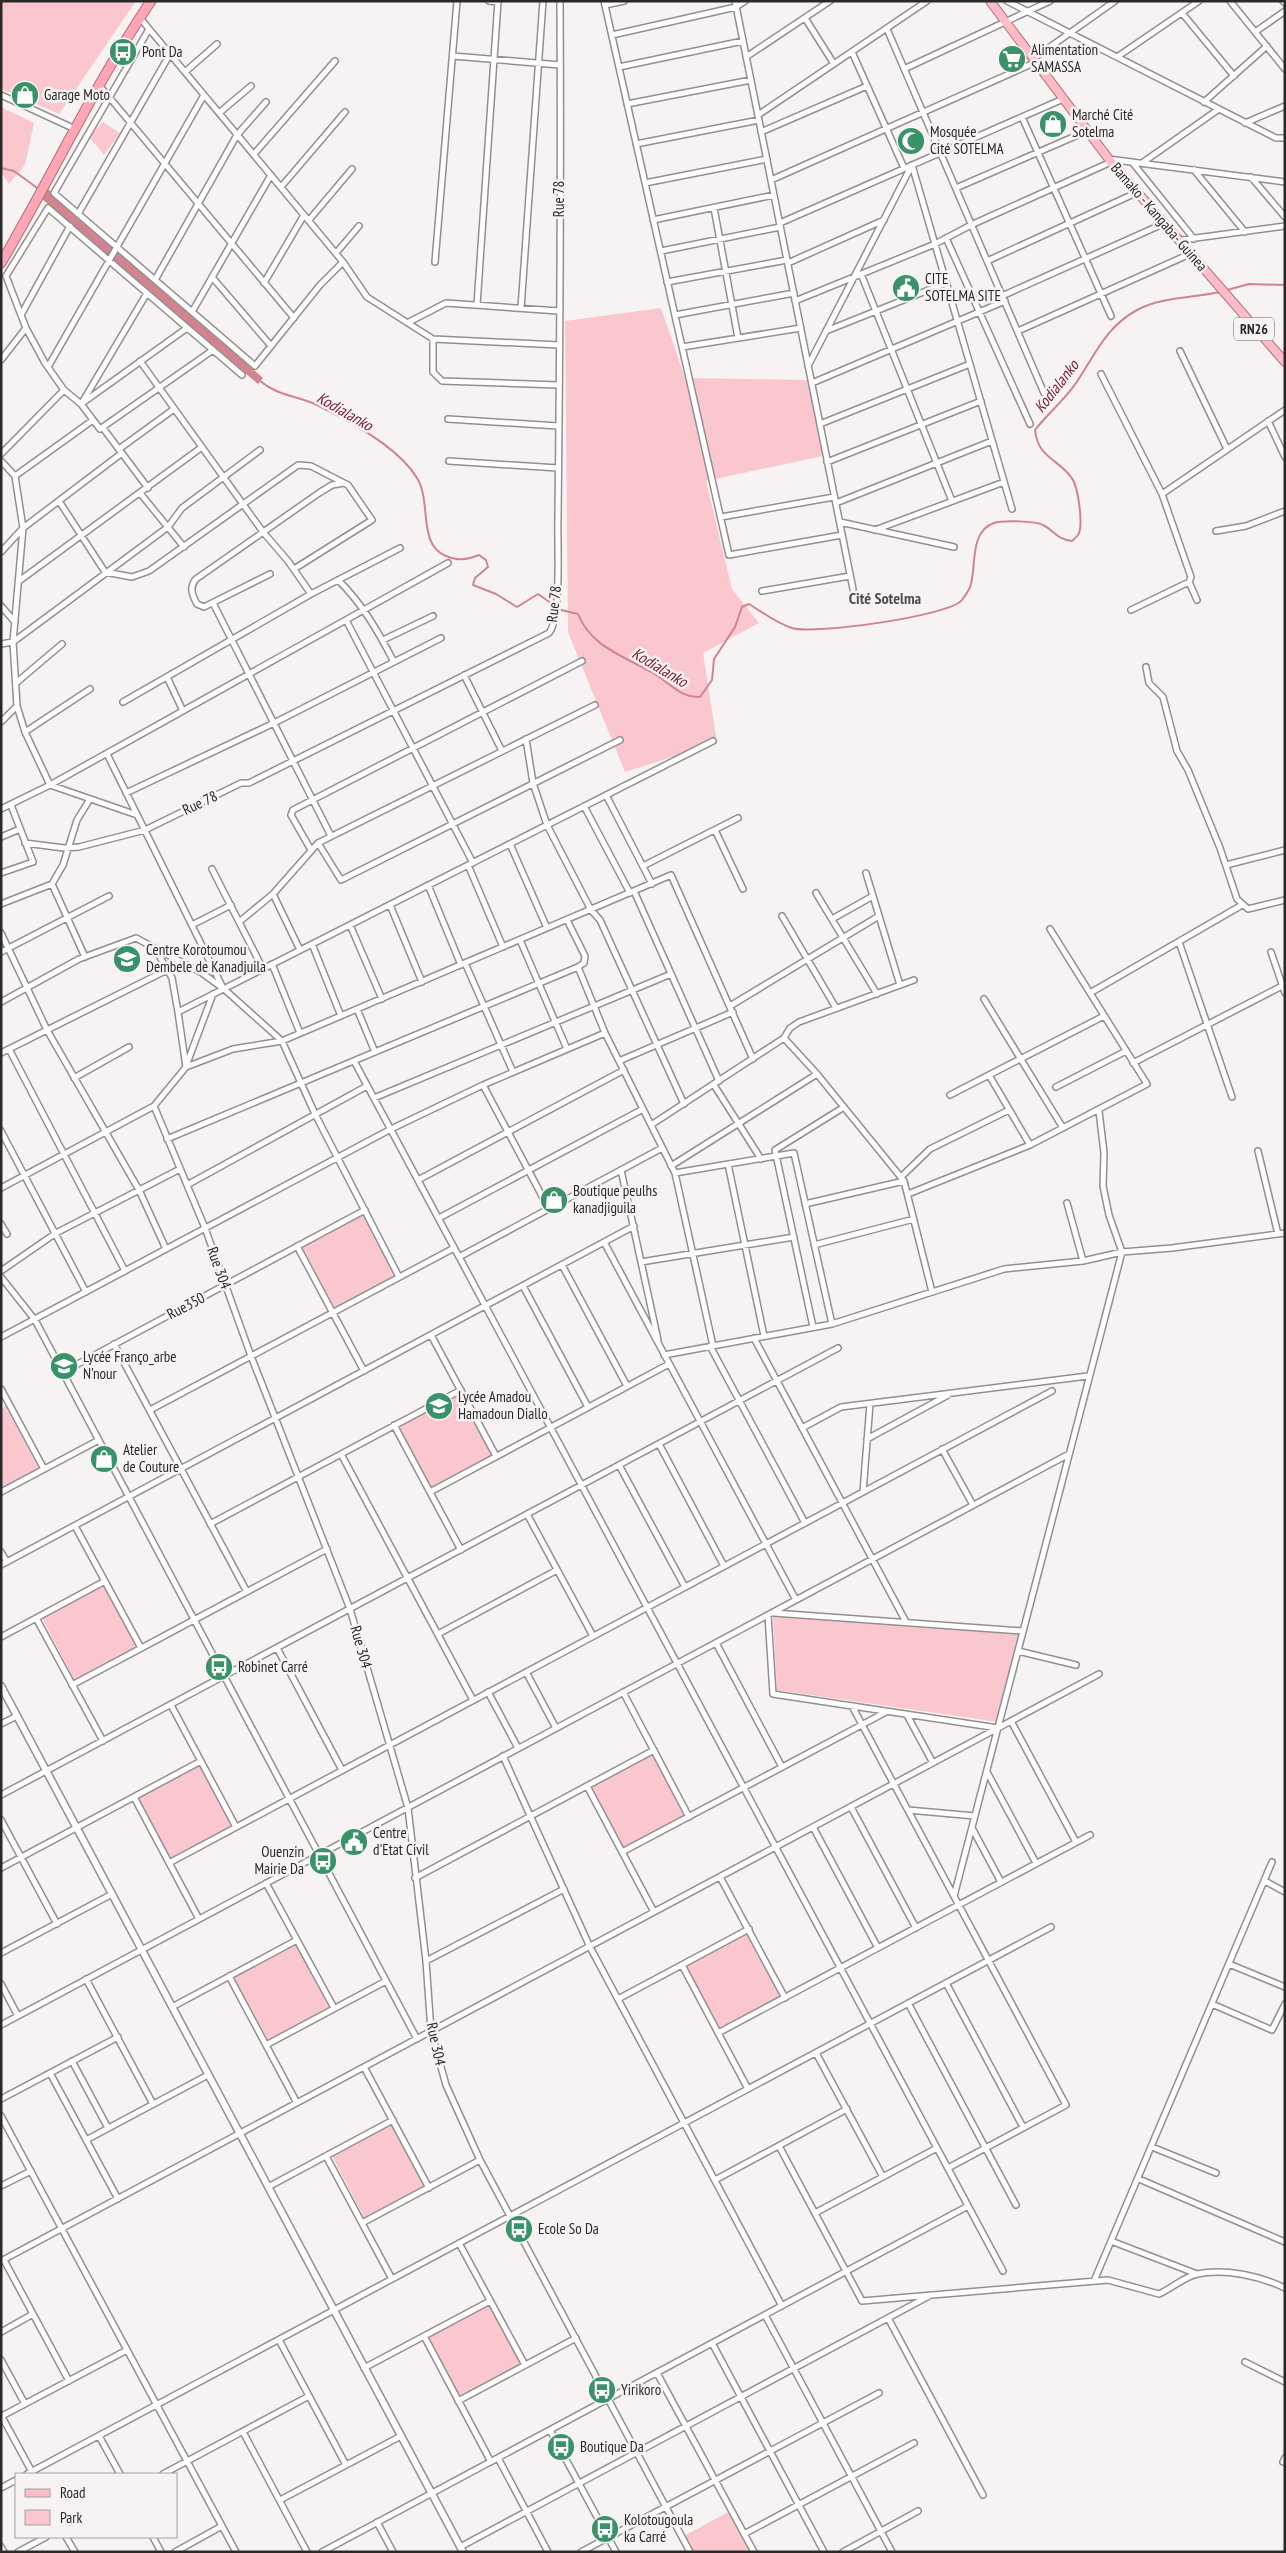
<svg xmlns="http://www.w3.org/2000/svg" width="1286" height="2553" viewBox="0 0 1286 2553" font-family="'PT Sans Narrow',sans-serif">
<rect width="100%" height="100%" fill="#f8f3f3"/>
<path fill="#fac7ce" d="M1,1H136L59,114L1,89Z
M1,107L34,123L25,165L9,184L1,172Z
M103,122L120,133L104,155L89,137Z
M661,308L685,378L809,380L823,456L706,481L732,589L759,623L703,653L717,743L625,772L568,632L565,321Z
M363,1214L397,1277L336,1310L302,1247Z
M460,1393L493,1455L431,1488L398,1425Z
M6,1406L39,1469L1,1489V1409Z
M104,1586L137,1648L75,1681L42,1618Z
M773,1616L1021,1633L998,1722L777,1690Z
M653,1753L686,1816L624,1848L591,1785Z
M200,1765L233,1827L172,1860L138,1797Z
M747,1934L780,1997L719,2029L686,1966Z
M296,1945L329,2008L268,2040L234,1977Z
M393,2124L426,2187L365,2219L332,2156Z
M489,2303L522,2366L461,2398L428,2335Z
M730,2511L752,2552H692L684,2536Z"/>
<path fill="#d28390" d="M48,189L263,378L258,384L42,199Z"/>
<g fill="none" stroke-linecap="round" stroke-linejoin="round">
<path stroke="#d28390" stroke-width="2" d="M1,168L14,171L40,190
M1227,290L1249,284L1285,285
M259,380C277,396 295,395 317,405C348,420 399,448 417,478C432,502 417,544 446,556C459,561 466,560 479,555L486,560L488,567L475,578L473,585L496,594L517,607L538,594L561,610L578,614C591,647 624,656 653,673C669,682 678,697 700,697L712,680L714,659L735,627L742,607L749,604C762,612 776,623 792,628C812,635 950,616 962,600C965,596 970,589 971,584C976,565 970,531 994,523C1002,520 1036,521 1043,525C1055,531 1056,539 1072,541C1074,539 1078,536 1079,533C1083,522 1078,485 1071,477C1057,458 1038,458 1035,430C1048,413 1067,398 1078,380C1096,353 1106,327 1137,310C1160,297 1193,298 1220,292"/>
<defs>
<path id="minor" d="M489,1L498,2
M604,1L729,555L842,535
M735,1L853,589
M1007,1L1276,138H1285
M1230,1L1285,69
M1283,1L1285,3
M605,5L624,1
M1182,13L1234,76
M140,18L343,262L367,297L433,339L559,345
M805,18L834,64
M149,29L54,193L255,366L320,285L343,262
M887,29L1044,393
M1255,32L1285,11
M612,35L736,7L745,1
M852,52L904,168
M453,56L560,65
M746,57L830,1
M1117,57L1199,1
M1033,59L1115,1
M619,67L743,41
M904,69L1050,1
M185,72L217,44
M99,85L294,318
M1,95L75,129
M1204,102L1267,46
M627,104L751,80
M219,113L251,86
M758,115L927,1
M1022,117L1111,316
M1245,123L1285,106
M761,132L867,86
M636,144L759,120
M254,154L335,61
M1108,159L1285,182
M1132,162L1194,239
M1142,163L1219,109
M912,165L1012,509
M1194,170L1245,232
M1251,177L1285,217
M771,180L1036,62
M645,183L767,159
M281,187L345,112
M956,188L1087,131
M714,208L738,338
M78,214L170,54
M309,220L352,169
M653,220L774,195
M780,223L1063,99
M946,238L1030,424
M1181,240L1285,226
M661,251L780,227
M336,253L359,226
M987,261L1138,192
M435,262L457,1
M788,263L884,220
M861,274L952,501
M212,277L271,346
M155,280L237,135L266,102
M667,282L787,260
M264,283L304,215
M1002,296L1165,223
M795,301L935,244L971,225L1111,162
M477,305L498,1
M521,308L543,1
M192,312L271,175
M21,315L70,226
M675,315L794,293
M409,322L446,303L559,311
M826,331L946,283
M1018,331L1192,253
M433,339V372L442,381L558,385
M682,347L801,328
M213,350L100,429L81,404L64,390L45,363L26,328L6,276L48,208L242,375
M1180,351L1227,449
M1,360L26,328
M140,361L263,532L288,561L311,594
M808,366L912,165
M48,367L204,95
M1101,374L1162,494
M812,383L1005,301
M83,401L147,293
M81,404L187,328
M448,419L558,426
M1268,421L1285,457
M820,424L970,364
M103,428L148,488
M119,449L174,409
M1,454L64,390
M1,461L15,476L23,528L13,642L17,706L25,732L50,785L137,815
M449,461L558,468
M827,462L981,401
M15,476L93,420
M140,493L184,547
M59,501L105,572L132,577L149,571L298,465L311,466L344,483
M836,503L992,441
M721,517L834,497
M840,522L954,547
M875,530L1004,482
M1216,531L1246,526L1285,511
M1,552L23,528L122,453
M270,574L204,607L197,604C192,595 189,587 196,579L319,493L332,485L344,483L348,485L372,520L294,569
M338,580C362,603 379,633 394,662
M19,581L202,447
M762,591L850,576
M1197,600L1189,582L1191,577L1162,494L1285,410
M213,603L331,836
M1,606L15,622
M1131,610L1189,582
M346,620L473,863
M383,640L433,616
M1,644L13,642L168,527L182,508L260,450
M1146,667L1149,683L1163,697L1177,751L1188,770L1220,848L1237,899L1248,909L1285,900
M464,675L502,751
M167,677L183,711
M16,683L62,644
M123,702L311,594L400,548
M1,722L17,706
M25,732L90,689
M526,739L533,783L547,825L591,910L600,920L684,1104
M107,754L222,986
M126,793L274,723L441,638
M606,795L652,884
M584,806L630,893
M1,809L50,785L448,563
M715,830L743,889
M1,837L20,829
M25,843L64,848L79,847L145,830L241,783H249L549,633C562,617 557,541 558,517C560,345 561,173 560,1
M318,843L341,880L620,740
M510,844L547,928
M311,850L291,815L293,810L582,661
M468,865L503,947
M1226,865L1285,850
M643,866L738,818
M212,869L263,969
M1,873L33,862L11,805
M866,873L900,985
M52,884L85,957
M428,885L461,965
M634,891L719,1081
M816,893L877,994
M273,894L300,950
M1,904L52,884L63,865L77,820L90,799
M390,905L422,982
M782,916L836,1008
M832,919L873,896
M239,922L273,894L318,843L595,705
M192,925L231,905
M350,925L382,999
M1,933L47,1030L139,1190L166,1249
M520,940L567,1049
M1179,942L1232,1097
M312,944L341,1016
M1,952L109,896
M157,952L172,978L178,1012
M1271,952L1285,993
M465,963L513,1072
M272,964L300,1033
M578,967L605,1033L675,1173L713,1346
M1090,993L1242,905
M984,999L1063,1128
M1,1002L79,959L136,938L202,973L224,989L282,1041L315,1114L399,1277
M730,1006L879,916
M357,1009L375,1052
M784,1038L817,1074L904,1181L932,1292
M9,1049L125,1271
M1,1053L169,969
M354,1061L1003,2271
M619,1061L733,1012
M1133,1063L1282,986
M186,1066L213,994
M186,1067L178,1012L713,741
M989,1075L1030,1145
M74,1078L129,1047
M483,1085L549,1209
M714,1085L761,1159
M1056,1087L1126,1051
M950,1095L1104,1016
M374,1098L671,974
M154,1106L205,1228L251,1356L350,1609L408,1808L426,1961L431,2031L446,2085L480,2160L690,2552
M651,1125L784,1038L790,1028L799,1022L914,980
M1,1131L86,1292
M167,1139L578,967L584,963L585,956L567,920
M1258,1151L1278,1234
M728,1164L764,1336
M671,1166L817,1074
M621,1170L658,1340
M675,1173L794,1153L832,1324
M901,1177L930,1149L1009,1110
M418,1180L624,1070
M187,1185L367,1086
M1,1188L154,1106L186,1067L233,1049L282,1041L671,875L753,1059
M908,1194L1030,1145L1147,1084L1050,929
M1067,1203L1083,1261
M805,1204L904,1181
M439,1218L643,1109
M1,1224L7,1234
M604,1242L796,1600
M814,1245L914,1219
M297,1246L364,1371
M459,1257L662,1148
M641,1262L794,1237
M562,1265L627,1386
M1,1271L56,1233L180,1169
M1,1277L35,1320L417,2039
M523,1286L588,1407
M813,1327L775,1150L844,1107
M431,1335L496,1456
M1,1337L391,1129L483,1085L605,1033
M754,1338L906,1622
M114,1344L247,1592
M710,1346L805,1523
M664,1355L832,1324L1004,1269L1083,1261L1122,1252L1172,1248L1285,1233
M61,1373L365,1210
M1,1389L44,1469
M150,1410L454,1248
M394,1425L461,1550
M802,1428L841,1407L1088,1376
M867,1439L948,1395
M659,1444L724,1566
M942,1449L973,1505
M341,1454L473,1700
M619,1465L685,1587
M1,1492L97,1441
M430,1492L669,1364
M863,1492L870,1404
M527,1514L593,1636
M210,1524L461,1390
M75,1526L141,1648
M1,1552L7,1562
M1,1565L634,1226
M774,1613L1023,1631
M768,1615L773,1694L998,1728
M36,1618L103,1741
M438,1634L557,1570
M1,1637L105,1581
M716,1643L782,1767
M277,1648L342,1770
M1018,1651L1076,1665
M526,1672L556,1728
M72,1685L327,1549
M488,1692L518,1748
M623,1692L689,1817
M171,1705L236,1827
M852,1706L1066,2105L948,2168
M907,1715L933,1763
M1011,1721L1076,1842
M1,1724L17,1716
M503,1756L590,1947L782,2306
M987,1772L1036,1863
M587,1786L654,1912
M1,1795L838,1348
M134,1797L199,1919
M851,1807L916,1928
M908,1810L975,1816
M1,1820L57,1924
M813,1827L878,1948
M972,1828L1001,1882
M622,1852L886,1712
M169,1863L1052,1391
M1,1868L201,1761
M720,1877L785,1998
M415,1878L654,1750
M1265,1881L1285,1892
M266,1883L334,2008
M954,1896L1122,1252L1109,1215L1103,1186L1104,1153L1099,1111
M1,1953L112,1894
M426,1961L564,1889
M1229,1964L1285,1987
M682,1965L748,2089
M229,1976L297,2103
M86,1979L153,2104
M946,1983L1023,2127
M1,1984L18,2016
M618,1999L749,1929
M908,2003L1016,2205
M1212,2004L1272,2030L1285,2004
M172,2007L297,1940
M1,2025L1069,1454
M718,2033L1090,1835
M266,2045L386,1981
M816,2053L883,2177
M72,2061L108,2128
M364,2067L429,2188
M50,2073L118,2199
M1,2099L118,2037
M1,2116L236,2552
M86,2140L208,2075
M779,2146L862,2301L1108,2280L1159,2294C1172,2288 1184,2277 1197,2274C1225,2268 1260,2276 1285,2288
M1152,2147L1216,2173
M326,2156L392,2279
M1139,2179L1285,2242
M715,2180L847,2109
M1,2186L31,2171
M268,2187L393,2120
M815,2213L937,2148
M362,2223L480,2160
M1111,2241L1197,2274
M459,2243L525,2365
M4,2260L69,2381
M1,2261L1099,1674
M1094,2281L1272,1862
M765,2315L892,2552
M888,2318L983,2495
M1,2332L33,2314
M424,2336L491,2462
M279,2340L346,2465
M712,2343L824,2552
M1,2360L25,2404
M1245,2362L1285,2382
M364,2368L490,2301
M657,2373L754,2552
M458,2401L576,2338
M1,2415L32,2472
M2,2416L127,2350
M550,2430L616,2552
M243,2432L307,2552
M99,2436L120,2474
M498,2458L548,2552
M1283,2462L1285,2458
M27,2474L1051,1927
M163,2474L309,2396
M1,2488L16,2480
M280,2500L401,2436
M377,2522L393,2552
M744,2534L914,2443
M66,2537L75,2552
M153,2537L161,2552
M1,2547L4,2552
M460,2547L929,2296
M18,2552L46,2537
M175,2552L222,2526
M322,2552L968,2206
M581,2552L879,2393
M843,2552L918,2511"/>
<path id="tertiary" d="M1,1686L463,2552"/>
<path id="primary" d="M990,1L1111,162L1285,362"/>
<path id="trunk" d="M1,263C52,176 95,84 151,1"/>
</defs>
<use href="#minor" stroke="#948f8f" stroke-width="8"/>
<use href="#tertiary" stroke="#948f8f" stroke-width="9"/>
<use href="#primary" stroke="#b36b77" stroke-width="10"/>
<use href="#trunk" stroke="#b36b77" stroke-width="11"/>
<use href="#minor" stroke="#fff" stroke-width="5"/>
<use href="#tertiary" stroke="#fff" stroke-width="6"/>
<use href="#primary" stroke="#febcc7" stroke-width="8"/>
<use href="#trunk" stroke="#fea6b4" stroke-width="9"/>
</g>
<defs>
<symbol id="bus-disc" viewBox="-11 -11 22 22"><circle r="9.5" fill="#3a9368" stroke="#f8f3f3"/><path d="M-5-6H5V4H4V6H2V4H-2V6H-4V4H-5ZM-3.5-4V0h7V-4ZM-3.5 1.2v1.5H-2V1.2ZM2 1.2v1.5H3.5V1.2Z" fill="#fff"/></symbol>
<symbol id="supermarket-disc" viewBox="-11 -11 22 22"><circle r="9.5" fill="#3a9368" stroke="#f8f3f3"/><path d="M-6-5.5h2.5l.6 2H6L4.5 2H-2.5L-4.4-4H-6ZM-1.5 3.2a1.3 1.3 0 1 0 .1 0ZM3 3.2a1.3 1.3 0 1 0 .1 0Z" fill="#fff"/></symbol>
<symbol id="shop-disc" viewBox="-11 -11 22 22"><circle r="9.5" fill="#3a9368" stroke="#f8f3f3"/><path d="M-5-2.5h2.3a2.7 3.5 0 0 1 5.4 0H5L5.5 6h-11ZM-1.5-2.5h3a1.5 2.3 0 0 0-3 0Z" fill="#fff"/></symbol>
<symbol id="mosque-disc" viewBox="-11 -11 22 22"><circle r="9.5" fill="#3a9368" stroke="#f8f3f3"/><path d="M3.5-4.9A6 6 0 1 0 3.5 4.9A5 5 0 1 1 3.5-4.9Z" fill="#fff"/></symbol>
<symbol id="civic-disc" viewBox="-11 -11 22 22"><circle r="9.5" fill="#3a9368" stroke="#f8f3f3"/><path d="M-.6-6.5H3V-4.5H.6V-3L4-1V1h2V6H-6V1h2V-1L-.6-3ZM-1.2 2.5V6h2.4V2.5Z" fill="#fff"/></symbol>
<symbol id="school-disc" viewBox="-11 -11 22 22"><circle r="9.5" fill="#3a9368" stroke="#f8f3f3"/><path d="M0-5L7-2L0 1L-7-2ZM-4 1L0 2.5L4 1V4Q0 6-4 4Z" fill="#fff"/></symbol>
</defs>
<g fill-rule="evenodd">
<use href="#bus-disc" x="107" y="36" width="32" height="32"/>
<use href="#supermarket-disc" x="996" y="43" width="32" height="32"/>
<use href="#shop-disc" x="9" y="79" width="32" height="32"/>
<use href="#shop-disc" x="1037" y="108" width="32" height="32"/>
<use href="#mosque-disc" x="895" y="125" width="32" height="32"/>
<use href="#civic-disc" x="890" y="272" width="32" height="32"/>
<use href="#school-disc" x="111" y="943" width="32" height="32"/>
<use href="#shop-disc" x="538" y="1184" width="32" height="32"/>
<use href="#school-disc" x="48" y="1350" width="32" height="32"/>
<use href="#school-disc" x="423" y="1390" width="32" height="32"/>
<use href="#shop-disc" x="88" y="1443" width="32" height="32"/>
<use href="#bus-disc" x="203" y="1651" width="32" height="32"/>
<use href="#civic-disc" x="338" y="1826" width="32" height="32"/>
<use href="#bus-disc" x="307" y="1845" width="32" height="32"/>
<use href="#bus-disc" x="503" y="2213" width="32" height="32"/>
<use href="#bus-disc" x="586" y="2374" width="32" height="32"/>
<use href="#bus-disc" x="545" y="2431" width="32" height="32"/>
<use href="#bus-disc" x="589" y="2513" width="32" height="32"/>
</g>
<g text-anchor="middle" stroke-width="5" stroke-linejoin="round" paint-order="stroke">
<rect fill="#f8f3f3" stroke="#686565" stroke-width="1" x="1234" y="317.5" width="40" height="23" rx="4"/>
<g font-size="14" font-weight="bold" fill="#2a2828">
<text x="1254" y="334">RN26</text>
</g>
<g font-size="15" fill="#2a2828" stroke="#f8f3f3" text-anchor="start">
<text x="1031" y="55">Alimentation<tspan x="1031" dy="17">SAMASSA</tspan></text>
<text x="142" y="57">Pont Da</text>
<text x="44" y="100">Garage Moto</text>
<text x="1072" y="120">Marché Cité<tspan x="1072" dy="17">Sotelma</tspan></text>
<text x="930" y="137">Mosquée<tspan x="930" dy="17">Cité SOTELMA</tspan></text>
<text x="925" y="284">CITE<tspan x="925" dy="17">SOTELMA SITE</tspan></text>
<text x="146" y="955">Centre Korotoumou<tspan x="146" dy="17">Dembele de Kanadjuila</tspan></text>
<text x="573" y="1196">Boutique peulhs<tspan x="573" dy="17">kanadjiguila</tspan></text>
<text x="83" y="1362">Lycée Franço_arbe<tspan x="83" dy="17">N'nour</tspan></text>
<text x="458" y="1402">Lycée Amadou<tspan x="458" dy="17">Hamadoun Diallo</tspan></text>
<text x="123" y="1455">Atelier<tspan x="123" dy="17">de Couture</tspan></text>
<text x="238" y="1672">Robinet Carré</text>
<text x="373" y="1838">Centre<tspan x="373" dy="17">d'Etat Civil</tspan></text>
<text x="304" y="1857" text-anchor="end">Ouenzin<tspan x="304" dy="17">Mairie Da</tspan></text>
<text x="538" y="2234">Ecole So Da</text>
<text x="621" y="2395">Yirikoro</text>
<text x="580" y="2452">Boutique Da</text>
<text x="624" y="2525">Kolotougoula<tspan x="624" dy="17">ka Carré</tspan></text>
</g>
<g font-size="15" fill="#2a2828" stroke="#f8f3f3">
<text transform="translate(559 199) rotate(-90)" y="5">Rue 78</text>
<text transform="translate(1159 217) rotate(49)" y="5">Bamako - Kangaba- Guinea</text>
<text transform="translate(554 604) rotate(-84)" y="5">Rue 78</text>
<text transform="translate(200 803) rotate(-26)" y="5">Rue 78</text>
<text transform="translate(219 1268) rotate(70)" y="5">Rue 304</text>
<text transform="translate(186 1306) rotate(-28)" y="5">Rue350</text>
<text transform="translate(361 1647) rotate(74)" y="5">Rue 304</text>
<text transform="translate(436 2044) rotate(78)" y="5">Rue 304</text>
</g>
<g font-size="16" font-style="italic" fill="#771833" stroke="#f8f3f3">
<text transform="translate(1056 386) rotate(-52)" y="6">Kodialanko</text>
<text transform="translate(345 411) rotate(30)" y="6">Kodialanko</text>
<text transform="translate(660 667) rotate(31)" y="6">Kodialanko</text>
</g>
<g font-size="16" font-weight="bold" fill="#534e4f" stroke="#f8f3f3">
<text x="885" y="604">Cité Sotelma</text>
</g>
</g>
<rect width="1286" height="2553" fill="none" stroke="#2a2828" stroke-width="5"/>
<rect x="15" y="2473" width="162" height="65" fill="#f8f3f3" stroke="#a6a2a2"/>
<rect x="25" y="2489" width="25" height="8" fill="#febcc7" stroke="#a6a2a2"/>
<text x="60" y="2498" font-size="15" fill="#2a2828">Road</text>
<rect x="25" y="2510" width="25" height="15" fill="#fac7ce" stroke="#a6a2a2"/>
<text x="60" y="2523" font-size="15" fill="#2a2828">Park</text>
</svg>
